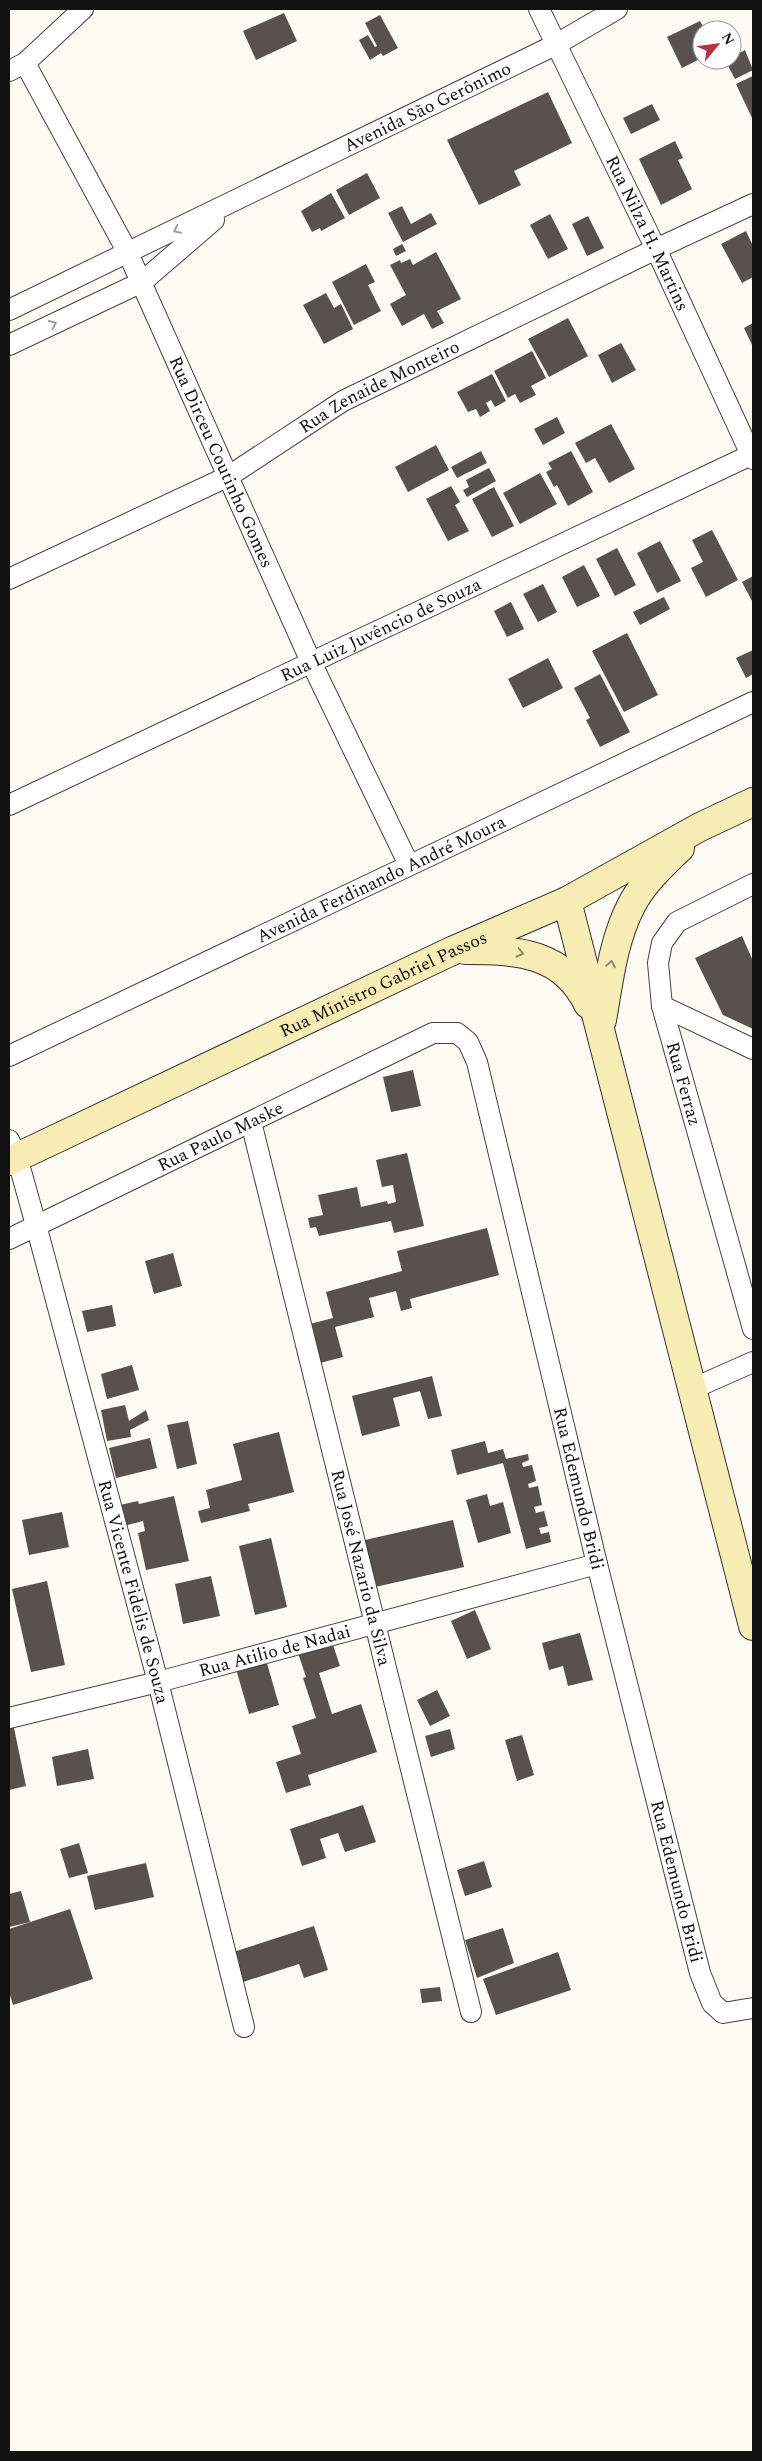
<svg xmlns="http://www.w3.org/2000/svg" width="762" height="2461" viewBox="0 0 762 2461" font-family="Spectral,serif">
<rect width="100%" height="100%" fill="#fefbf4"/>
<path fill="#58514d" d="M284,13L297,41L256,60L243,31Z
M380,15L398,48L383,56L381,53L370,60L359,40L368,35L375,47L377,46L365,23Z
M700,21L705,30H702V58L682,68L667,37Z
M745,50L753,70L735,79L725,60H732V57Z
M753,76V120L736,84Z
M548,92L572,143L514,171L521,185L479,205L447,140Z
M652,104L660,120L631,134L623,118Z
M675,141L683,158L678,160L692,189L661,205L639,159Z
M367,173L380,198L349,215L336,190Z
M331,193L345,218L321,231L320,228L312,232L301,211Z
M402,206L411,224L431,213L437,224L403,242L388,213Z
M550,214L568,249L548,259L530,225Z
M588,216L604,248L587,256L572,224Z
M746,231L753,246V277L742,283L721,244Z
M402,244L406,251L396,256L393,249Z
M436,252L461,299L437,311L444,323L432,329L424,314L402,326L390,304L406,295L390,265L400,260L401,263L410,259L413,265Z
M366,264L375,282L368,285L381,311L354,325L332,282Z
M326,293L334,308L341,304L353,329L324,344L303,305Z
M568,318L588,356L549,377L528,339Z
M753,323V347L744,328Z
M621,343L636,370L612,383L598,355Z
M532,351L546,378L531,386L536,395L520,403L515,394L508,398L494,371Z
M492,374L506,401L495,407L491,400L486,403L490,411L480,417L476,409L468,412L457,392Z
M557,417L565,433L543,445L534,429Z
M611,424L635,469L609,483L595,458L586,463L575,443Z
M436,445L449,470L408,492L395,467Z
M481,451L487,463L457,478L451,467Z
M571,451L593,492L568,506L557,485L554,487L546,472L552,469L548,463Z
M489,468L496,481L467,497L463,490L469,487L466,480Z
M540,473L557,504L520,524L503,493Z
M451,486L460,502L455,505L469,531L448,541L426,499Z
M494,487L514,526L492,537L472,499Z
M712,530L738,580L706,597L691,568L703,562L692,540Z
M660,541L681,581L657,593L637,553Z
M617,548L636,585L615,596L596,559Z
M584,565L600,596L577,607L562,577Z
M753,576V603L742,582Z
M543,584L557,612L538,622L523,594Z
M664,597L670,609L640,625L633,612Z
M511,602L524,629L507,637L494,611Z
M627,633L658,695L624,712L592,651Z
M753,650V674L746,678L736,658Z
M548,658L563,688L523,708L508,679Z
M600,674L630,732L600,747L586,720L590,718L574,688Z
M742,936L753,961V1029L723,1015L695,958Z
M413,1070L421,1106L391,1112L383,1077Z
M407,1153L424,1226L394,1233L391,1221L319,1236L316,1227L310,1228L308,1218L323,1215L318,1195L357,1187L361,1207L387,1201L388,1204L396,1202L393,1185L382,1187L376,1160Z
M487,1228L499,1275L410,1299L412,1308L401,1311L396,1291L369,1298L374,1317L335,1327L343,1357L320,1363L310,1324L333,1318L326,1292L402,1271L397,1251Z
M173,1253L182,1286L154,1294L145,1261Z
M112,1305L116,1326L87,1332L82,1311Z
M132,1365L139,1390L107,1399L101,1374Z
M432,1376L442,1416L428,1419L420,1391L393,1398L400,1426L362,1436L352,1396Z
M125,1405L129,1421L146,1410L149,1420L130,1430L131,1437L107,1441L101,1410Z
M188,1421L197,1464L177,1469L167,1425Z
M279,1432L294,1492L248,1504L250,1511L201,1523L198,1511L210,1508L206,1490L242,1480L233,1444Z
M150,1438L157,1468L116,1478L109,1448Z
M485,1441L488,1453L503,1449L506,1459L528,1454L529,1460L522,1463L523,1467L532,1465L536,1481L528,1484L529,1488L538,1486L542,1505L534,1507L536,1513L544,1511L548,1526L539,1528L541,1534L549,1532L551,1542L526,1549L503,1463L457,1475L451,1450Z
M487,1494L490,1506L503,1502L511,1533L478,1543L466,1500Z
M174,1496L189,1561L146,1570L138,1533L145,1531L143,1521L120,1527L115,1506L138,1501L139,1504Z
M62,1512L69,1547L29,1555L22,1520Z
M453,1520L464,1567L375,1587L365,1540Z
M271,1538L287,1607L255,1615L239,1546Z
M211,1576L220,1616L183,1624L175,1584Z
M47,1581L65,1665L31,1672L12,1589Z
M475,1610L491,1649L467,1659L451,1621Z
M580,1633L593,1680L568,1686L563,1666L549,1670L542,1643Z
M332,1642L340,1666L319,1673L332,1714L361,1704L377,1752L308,1775L311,1785L286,1793L276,1762L301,1754L292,1726L316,1718L303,1678L306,1677L298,1653Z
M266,1660L279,1705L249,1714L236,1669Z
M437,1690L450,1716L430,1726L417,1700Z
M13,1723L26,1786L9,1790V1724Z
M450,1729L455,1749L431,1757L425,1736Z
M522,1735L534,1775L517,1781L505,1740Z
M88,1749L94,1779L57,1786L52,1757Z
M363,1805L376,1842L345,1852L338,1833L320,1839L326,1858L302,1866L290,1829Z
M79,1843L88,1873L69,1878L60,1849Z
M484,1861L492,1887L465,1896L457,1870Z
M146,1863L154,1897L95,1910L87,1876Z
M21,1891L30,1922L9,1927V1894Z
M70,1909L93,1979L13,2005L9,1992V1929Z
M314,1926L328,1970L304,1978L299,1964L237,1984L227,1954Z
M503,1928L514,1963L477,1978L465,1940Z
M558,1952L571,1990L496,2015L483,1979Z
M440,1987L442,2001L422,2003L420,1989Z"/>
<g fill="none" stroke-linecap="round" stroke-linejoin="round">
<defs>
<g id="street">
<path id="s1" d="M539,9L656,249L753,459"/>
<path id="s2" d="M25,63L128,253L311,662L409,865"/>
<path d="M9,71L25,63L83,9"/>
<path id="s3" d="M9,310L555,45L617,9"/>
<path d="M9,345L142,282L214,220"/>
<path id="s4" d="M9,579L229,476L343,401L656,249L753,204"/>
<path id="s5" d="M9,805L753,454"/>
<path id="s6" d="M753,884L677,922L662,943L658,963L662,1006L753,1329"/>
<path d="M662,1006L753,1049"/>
<path id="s7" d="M9,1056L753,702"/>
<path id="s8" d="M251,1122L471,2012"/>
<path id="s9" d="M9,1140L17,1157L36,1225L158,1682L244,2027"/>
<path id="s10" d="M9,1239L433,1033H457L468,1042L477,1062L597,1564L700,1973L712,2003L723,2013L753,2008"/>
<path d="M692,1389L753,1362"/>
<path id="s11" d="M9,1718L158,1682L597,1564"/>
</g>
<g id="secondary">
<path d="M567,901L753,1626"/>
<path d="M465,950C517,950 563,952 588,1004"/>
<path d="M602,1020C609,981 613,940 632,904C643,883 663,864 680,848"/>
<path id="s12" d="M9,1161L454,950L567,901L700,827L753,802"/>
</g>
</defs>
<use href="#street" stroke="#434343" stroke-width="22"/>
<use href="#secondary" stroke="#323232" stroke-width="30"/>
<use href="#street" stroke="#fff" stroke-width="20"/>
<use href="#secondary" stroke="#f8ecb5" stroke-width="28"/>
</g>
<defs><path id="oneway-chevron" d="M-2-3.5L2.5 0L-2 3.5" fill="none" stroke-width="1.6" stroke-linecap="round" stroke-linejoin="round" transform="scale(1.25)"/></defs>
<g stroke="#9f9f9f">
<use href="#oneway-chevron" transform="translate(177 230) rotate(154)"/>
<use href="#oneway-chevron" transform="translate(53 324) rotate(-25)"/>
</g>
<g stroke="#90896b">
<use href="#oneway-chevron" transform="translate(520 953) rotate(14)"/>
<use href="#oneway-chevron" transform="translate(611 964) rotate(-80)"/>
</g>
<g text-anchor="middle" stroke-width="5" stroke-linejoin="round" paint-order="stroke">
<g font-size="18" fill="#101010" stroke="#fff">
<text dy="6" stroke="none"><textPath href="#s3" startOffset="465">Avenida São Gerônimo</textPath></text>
<text dy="6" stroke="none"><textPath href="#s1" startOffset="249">Rua Nilza H. Martins</textPath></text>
<text dy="6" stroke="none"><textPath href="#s4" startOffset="418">Rua Zenaide Monteiro</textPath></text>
<text dy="6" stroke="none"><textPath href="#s2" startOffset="445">Rua Dirceu Coutinho Gomes</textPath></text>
<text dy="6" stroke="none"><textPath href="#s5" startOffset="411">Rua Luiz Juvêncio de Souza</textPath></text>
<text dy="6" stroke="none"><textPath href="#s7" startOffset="412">Avenida Ferdinando André Moura</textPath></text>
<text dy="6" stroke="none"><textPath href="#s12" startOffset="414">Rua Ministro Gabriel Passos</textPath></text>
<text dy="6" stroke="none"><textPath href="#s6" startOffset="255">Rua Ferraz</textPath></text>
<text dy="6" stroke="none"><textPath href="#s10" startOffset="235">Rua Paulo Maske</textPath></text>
<text dy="6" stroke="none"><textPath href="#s10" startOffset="970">Rua Edemundo Bridi</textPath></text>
<text dy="6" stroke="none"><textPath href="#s8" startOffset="459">Rua José Nazario da Silva</textPath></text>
<text dy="6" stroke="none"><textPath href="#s9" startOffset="469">Rua Vicente Fidelis de Souza</textPath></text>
<text dy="6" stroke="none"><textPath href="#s11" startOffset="274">Rua Atilio de Nadai</textPath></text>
<text dy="6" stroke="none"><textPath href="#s10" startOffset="1375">Rua Edemundo Bridi</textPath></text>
</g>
</g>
<rect width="762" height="2461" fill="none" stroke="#101010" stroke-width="20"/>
<g transform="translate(717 45) rotate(61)"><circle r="24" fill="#ffffff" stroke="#9f9f9f"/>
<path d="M0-4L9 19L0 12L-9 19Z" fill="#b53442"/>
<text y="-8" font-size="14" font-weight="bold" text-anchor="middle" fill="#101010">N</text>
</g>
</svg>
